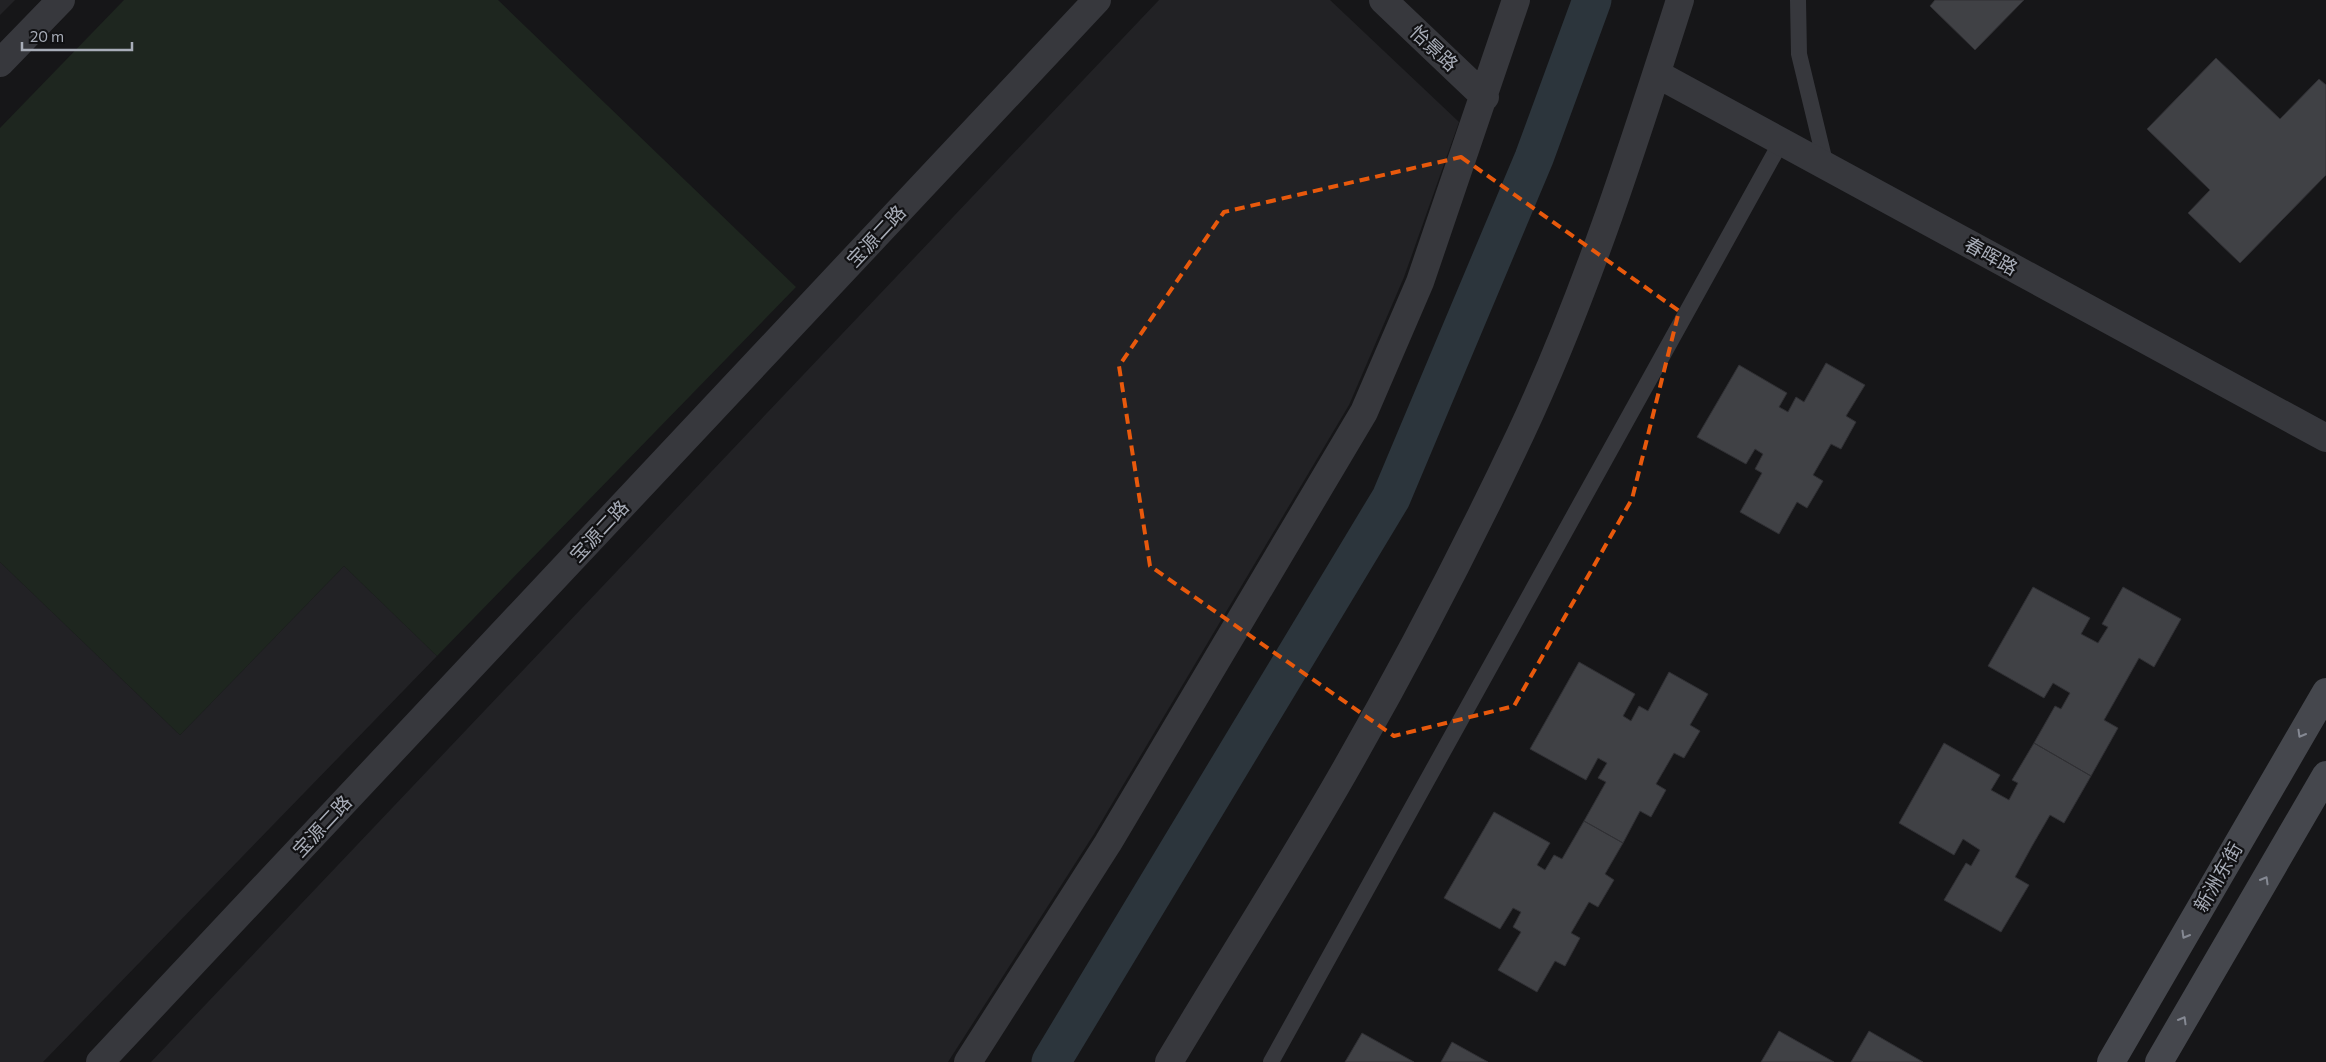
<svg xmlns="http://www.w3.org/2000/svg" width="2326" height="1062" viewBox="0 0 2326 1062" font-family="Commissioner,'Noto Sans SC',sans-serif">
<rect width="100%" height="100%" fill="#161618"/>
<path fill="#222225" d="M0,0H15L0,15Z
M1159,0H1330L1459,122L1404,277L1349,405L1094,834L948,1062H151Z
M0,562L180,735L344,566L437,656L43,1062H0Z"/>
<path fill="#1e261f" d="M124,0H498L796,287L437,656L344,566L180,735L0,562V128Z"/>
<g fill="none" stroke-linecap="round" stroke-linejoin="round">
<path stroke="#2c353c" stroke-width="39" d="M1051,1062L1391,498L1534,158L1592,0"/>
</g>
<path fill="#404145" stroke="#303034" d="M1935,0H2024L1975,50L1930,6Z
M2216,58L2280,119L2319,79L2326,85V175L2240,263L2188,213L2210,190L2147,129Z
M1826,363L1865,385L1846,416L1856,422L1841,449L1831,444L1813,475L1823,481L1807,508L1797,502L1779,534L1740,512L1762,473L1755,469L1763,454L1755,449L1746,464L1697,437L1739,365L1787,393L1779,407L1788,412L1796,397L1804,402Z
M2033,587L2090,618L2081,634L2098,643L2108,627L2102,624L2123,587L2181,619L2154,667L2139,658L2104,720L2118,728L2091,776L2034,743L2055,706L2061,709L2070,693L2053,683L2044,698L1988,666Z
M1579,662L1635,694L1623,716L1631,721L1639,706L1648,711L1669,672L1708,694L1690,725L1700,731L1684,758L1674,753L1656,784L1666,790L1651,817L1640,811L1623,843L1584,821L1606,782L1598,778L1607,763L1598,758L1586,780L1530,749Z
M1944,743L2000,775L1991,790L2009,800L2018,783L2012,780L2034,743L2091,776L2064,823L2050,815L2032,846L2015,877L2029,885L2001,932L1944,900L1966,863L1971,866L1980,850L1963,839L1954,855L1899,823Z
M1494,812L1550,843L1537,865L1545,870L1554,855L1562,859L1584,821L1623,843L1605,874L1614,880L1598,907L1589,902L1571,933L1580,938L1565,966L1555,961L1537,992L1498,970L1521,932L1513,927L1521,912L1513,908L1500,929L1444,898Z
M1779,1031L1834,1062H1761Z
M1869,1031L1923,1062H1851Z
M1362,1033L1414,1062H1345Z
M1452,1042L1488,1062H1441Z"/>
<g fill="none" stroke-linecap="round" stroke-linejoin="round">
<path stroke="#37383d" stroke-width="16" d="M1798,0L1799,54L1826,166
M1271,1062L1781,142"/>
<path stroke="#37383d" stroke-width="28" d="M1383,0L1485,97
M0,63L61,0
M1657,74L2326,438
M100,1062L1097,0
M968,1062L1108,843L1364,412L1420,282L1516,0
M1169,1062C1227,965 1288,870 1344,772C1407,662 1466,549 1520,435C1586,295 1633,147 1680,0"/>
<path stroke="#45474d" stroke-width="28" d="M2111,1062L2326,692
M2159,1062L2326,775"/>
</g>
<defs><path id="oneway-chevron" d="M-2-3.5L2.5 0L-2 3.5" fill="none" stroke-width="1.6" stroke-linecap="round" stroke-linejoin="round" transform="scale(1.25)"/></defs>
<g stroke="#858993">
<use href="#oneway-chevron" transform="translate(2301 734) rotate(120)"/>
<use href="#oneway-chevron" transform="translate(2265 880) rotate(-60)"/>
<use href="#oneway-chevron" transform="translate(2185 935) rotate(120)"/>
<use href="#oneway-chevron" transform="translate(2183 1020) rotate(-60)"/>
</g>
<path fill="none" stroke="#e8590c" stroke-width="4" stroke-dasharray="10 6" stroke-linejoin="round" d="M1461,157L1679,311L1632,499L1514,706L1394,736L1150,566L1119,366L1224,212Z"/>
<g text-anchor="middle" stroke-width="4.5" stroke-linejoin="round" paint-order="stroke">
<g font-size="19" fill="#a8adb8" stroke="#111113">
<text transform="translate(1434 48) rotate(43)" y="7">怡景路</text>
<text transform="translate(876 236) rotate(-47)" y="7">宝源二路</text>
<text transform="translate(1991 256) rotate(29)" y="7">春晖路</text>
<text transform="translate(599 531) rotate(-47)" y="7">宝源二路</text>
<text transform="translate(322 826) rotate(-47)" y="7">宝源二路</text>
<text transform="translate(2218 877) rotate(-60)" y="7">新洲东街</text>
</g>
</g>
<path d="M22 42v8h110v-8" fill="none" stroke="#a8adb8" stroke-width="2.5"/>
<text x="30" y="42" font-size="15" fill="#a8adb8" stroke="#111113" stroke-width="4" paint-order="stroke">20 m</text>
</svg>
